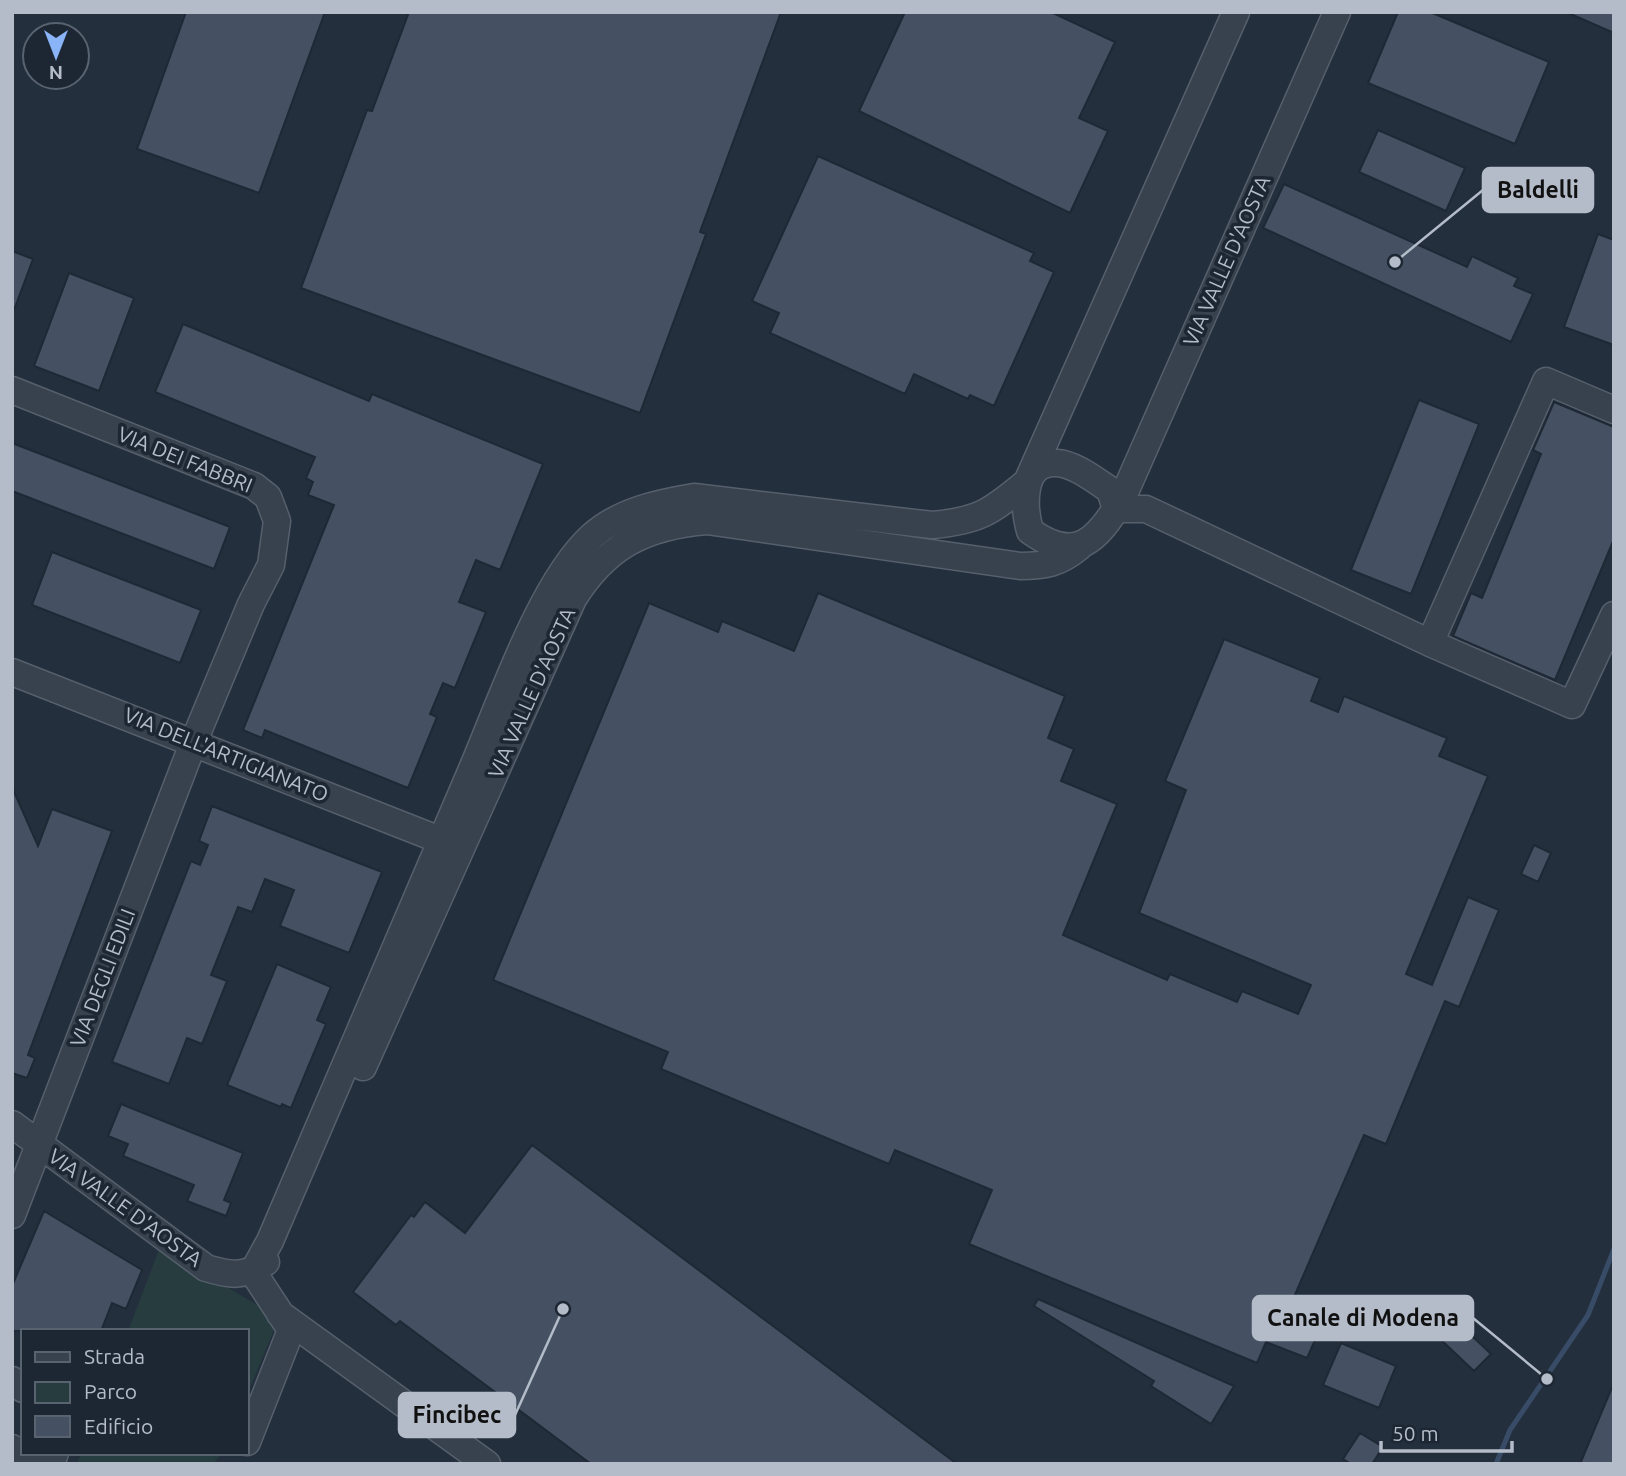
<svg xmlns="http://www.w3.org/2000/svg" width="1626" height="1476" viewBox="0 0 1626 1476" font-family="Ubuntu,sans-serif">
<rect width="100%" height="100%" fill="#242f3e"/>
<path fill="#263c3f" d="M160,1247L279,1318L247,1395V1331H128Z
M81,1453H222L213,1464H77Z"/>
<g fill="none" stroke-linecap="round" stroke-linejoin="round">
<path stroke="#394c67" stroke-width="5" d="M1496,1464L1510,1430L1588,1315L1614,1249"/>
</g>
<path fill="#455162" stroke="#1f2835" stroke-width="2" d="M186,12H325L259,193L137,149Z
M409,12H781L700,232L706,234L640,413L301,288L367,110L372,111Z
M905,12H1051L1115,42L1079,118L1108,131L1070,213L859,111Z
M1398,12H1430L1549,62L1515,144L1368,83Z
M1566,12H1614V33Z
M1378,130L1465,168L1446,211L1359,172Z
M818,156L1034,253L1030,261L1054,272L994,406L970,395L968,399L914,374L905,394L770,333L779,313L752,301Z
M1284,184L1467,267L1472,256L1518,278L1514,286L1533,294L1511,342L1263,228Z
M1598,234L1614,240V345L1564,327Z
M12,251L33,259L14,310H12Z
M69,273L134,298L99,391L34,366Z
M183,324L369,401L372,394L543,464L500,570L476,560L459,602L486,612L455,688L443,683L430,714L437,717L408,788L265,730L262,738L243,730L334,505L308,495L313,482L306,478L315,457L155,392Z
M1419,400L1479,424L1411,594L1351,570Z
M1554,402L1614,427V539L1555,680L1453,636L1471,593L1482,598L1541,454L1533,450Z
M12,443L230,527L214,569L12,491Z
M52,552L201,610L180,663L32,605Z
M818,593L1065,696L1048,738L1074,749L1061,781L1117,804L1063,935L1167,980L1170,974L1237,1002L1242,991L1298,1014L1311,985L1139,913L1186,790L1165,781L1224,639L1320,678L1311,701L1338,712L1344,696L1447,738L1439,756L1488,776L1406,974L1432,985L1468,897L1499,910L1459,1007L1445,1001L1386,1144L1364,1135L1294,1297L1311,1304L1305,1320L1316,1338L1307,1358L1266,1342L1257,1363L969,1244L992,1190L895,1150L889,1164L661,1069L668,1052L493,980L649,603L718,632L722,621L794,651Z
M12,787L38,846L52,809L112,831L28,1055L35,1058L27,1078L12,1073Z
M212,806L382,872L349,953L280,926L294,890L265,879L252,912L238,907L211,975L227,981L202,1044L187,1038L169,1084L112,1062L191,861L200,865L208,845L199,841Z
M1534,845L1551,853L1538,882L1521,874Z
M277,964L331,987L317,1020L326,1024L291,1108L282,1104L281,1107L227,1085Z
M121,1104L243,1153L224,1200L231,1203L226,1216L187,1201L194,1185L123,1156L128,1144L108,1136Z
M532,1145L957,1464H591L400,1321L396,1325L353,1292L411,1215L414,1217L425,1202L465,1233Z
M44,1211L142,1270L126,1309L112,1303L101,1331H12V1286Z
M1038,1299L1234,1386L1211,1424L1151,1386L1154,1381L1034,1306Z
M1454,1319L1491,1354L1474,1371L1438,1337Z
M1341,1343L1396,1366L1379,1408L1323,1385Z
M1613,1385L1614,1464H1580L1600,1416Z
M1360,1433L1383,1447L1372,1464H1351L1343,1459Z"/>
<g fill="none" stroke-linecap="round" stroke-linejoin="round">
<defs>
<path id="minor" d="M12,390L254,486L268,497L277,521L271,565L251,604L194,741L12,1215
M1614,410L1546,381L1430,643L1572,705L1614,615
M1116,509L1110,490C1096,481 1075,464 1057,463C1019,461 1024,509 1030,531C1076,564 1097,541 1122,499L1337,12
M1116,509H1146L1430,643
M12,672L440,840
M363,1067L573,599C606,546 645,526 707,521L1020,566C1045,566 1060,563 1079,547
M12,1124L206,1268C229,1275 245,1278 266,1262
M253,1272L270,1241C337,1083 405,926 472,769C500,704 541,582 592,536C620,511 658,503 694,497L932,525C979,521 991,512 1027,482L1236,12
M280,1314L487,1464
M12,1380L23,1389
M247,1442L291,1330L253,1272
M12,1448L32,1464
M51,1464L55,1453"/>
</defs>
<use href="#minor" stroke="#565f6c" stroke-width="29"/>
<use href="#minor" stroke="#38414e" stroke-width="26"/>
</g>
<g text-anchor="middle" stroke-width="7" stroke-linejoin="round" paint-order="stroke">
<g font-size="21" fill="#b4bcc9" stroke="#1d2633">
<text transform="translate(1227 261) rotate(-66)" y="7">VIA VALLE D'AOSTA</text>
<text transform="translate(185 460) rotate(22)" y="7">VIA DEI FABBRI</text>
<text transform="translate(532 693) rotate(-66)" y="7">VIA VALLE D'AOSTA</text>
<text transform="translate(226 755) rotate(22)" y="7">VIA DELL'ARTIGIANATO</text>
<text transform="translate(103 978) rotate(-69)" y="7">VIA DEGLI EDILI</text>
<text transform="translate(125 1208) rotate(36)" y="7">VIA VALLE D'AOSTA</text>
</g>
</g>
<path fill="none" stroke="#b4bcc9" stroke-width="2.5" d="M1395 262L1483 190M1547 1379L1473 1318M563 1309L515 1415"/>
<g fill="#b4bcc9" stroke="#1d2633" stroke-width="2.5">
<circle cx="1395" cy="262" r="7"/>
<circle cx="1547" cy="1379" r="7"/>
<circle cx="563" cy="1309" r="7"/>
</g>
<g fill="#b4bcc9" stroke="#b4bcc9" stroke-width="2.5">
<rect x="1483" y="168" width="110" height="44" rx="7"/>
<rect x="1253" y="1296" width="220" height="44" rx="7"/>
<rect x="399" y="1393" width="116" height="44" rx="7"/>
</g>
<g font-size="23" text-anchor="middle" font-weight="bold" fill="#111">
<text x="1538" y="198">Baldelli</text>
<text x="1363" y="1326">Canale di Modena</text>
<text x="457" y="1423">Fincibec</text>
</g>
<rect width="1626" height="1476" fill="none" stroke="#b4bcc9" stroke-width="28"/>
<rect x="21" y="1329" width="228" height="126" fill="#1d2633" stroke="#59626f" stroke-width="2"/>
<rect x="35" y="1352" width="35" height="10" fill="#38414e" stroke="#59626f" stroke-width="2"/>
<text x="84" y="1364" font-size="21" fill="#b4bcc9">Strada</text>
<rect x="35" y="1382" width="35" height="21" fill="#263c3f" stroke="#59626f" stroke-width="2"/>
<text x="84" y="1399" font-size="21" fill="#b4bcc9">Parco</text>
<rect x="35" y="1416" width="35" height="21" fill="#455162" stroke="#59626f" stroke-width="2"/>
<text x="84" y="1434" font-size="21" fill="#b4bcc9">Edificio</text>
<g transform="translate(56 56) rotate(180)"><circle r="33" fill="#1d2633" stroke="#59626f" stroke-width="2"/>
<path d="M0-5L12 26L0 18L-12 26Z" fill="#8ab4f8"/>
<text y="-10" font-size="19" font-weight="bold" text-anchor="middle" fill="#b4bcc9">N</text>
</g>
<path d="M1381 1441v10h131v-10" fill="none" stroke="#b4bcc9" stroke-width="3.5"/>
<text x="1392" y="1441" font-size="21" fill="#b4bcc9" stroke="#1d2633" stroke-width="5" paint-order="stroke">50 m</text>
</svg>
